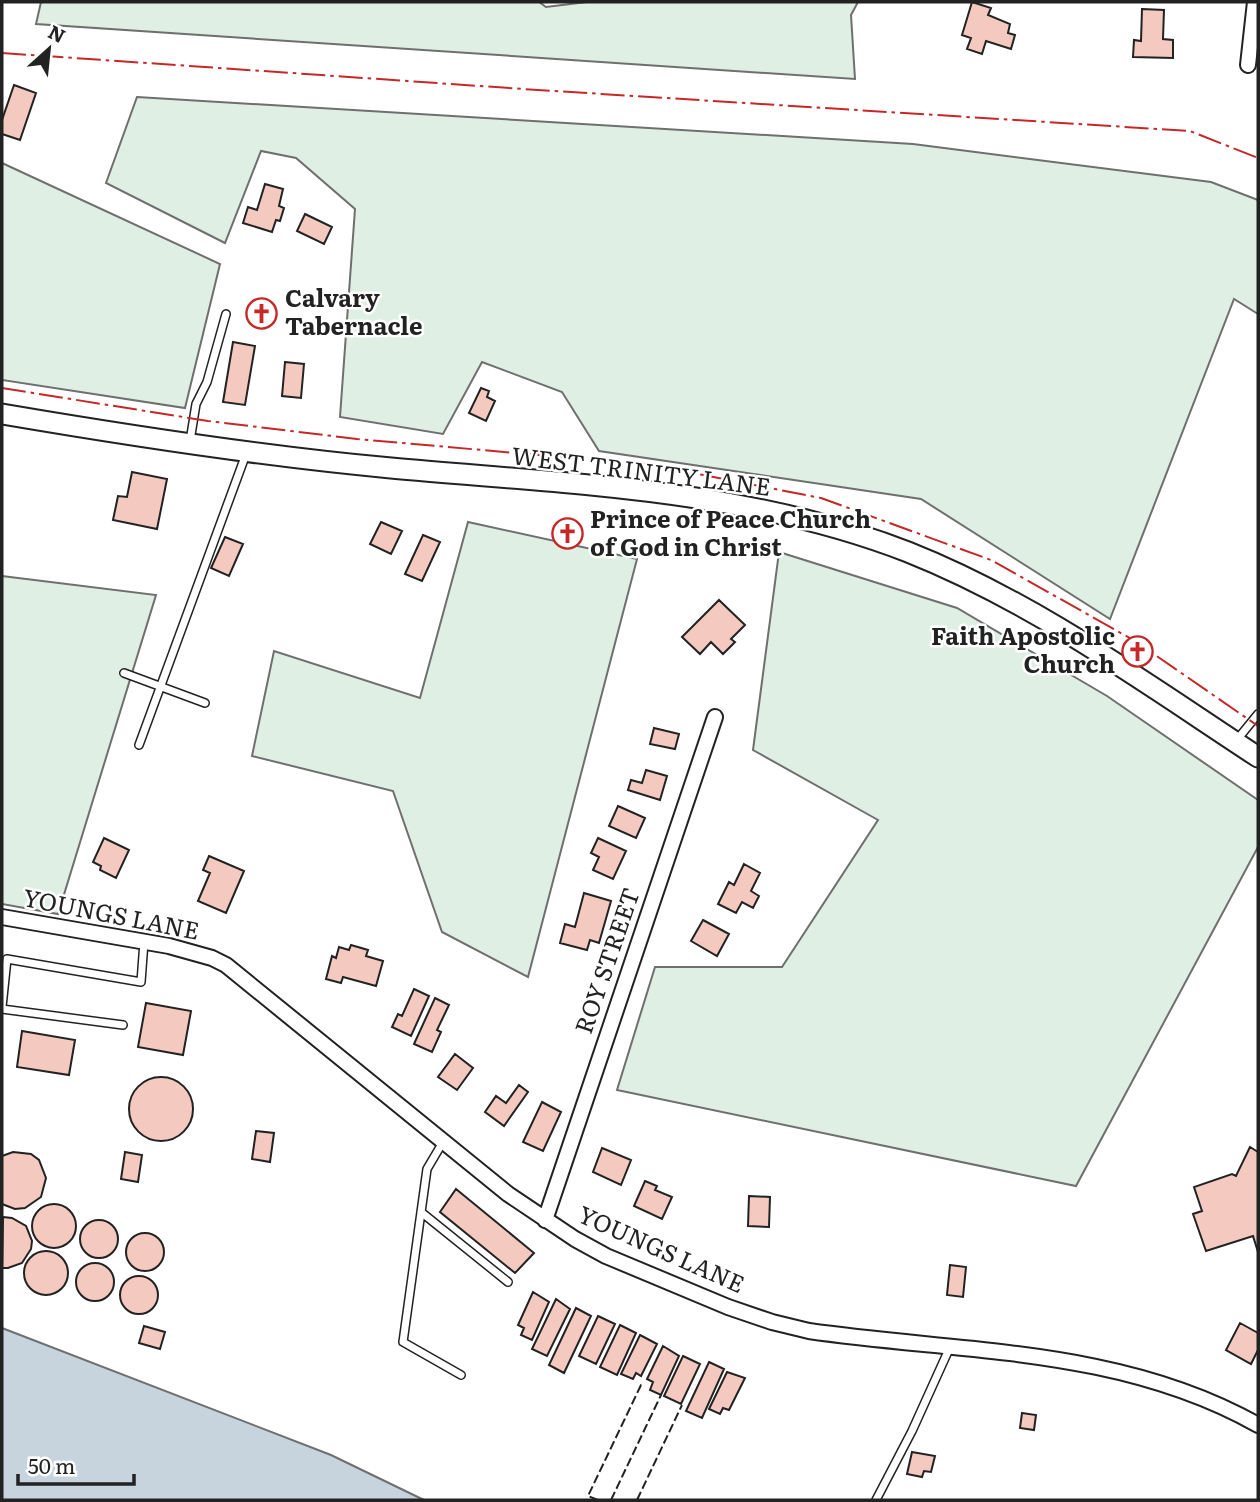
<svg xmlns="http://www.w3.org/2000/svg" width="1260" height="1502" viewBox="0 0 1260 1502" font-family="Literata,serif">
<rect width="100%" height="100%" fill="#fff"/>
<path fill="#e0efe3" stroke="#6f6f6f" stroke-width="2" d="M41,2H539L546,7L587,2H858L851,15L855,79L36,24Z
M137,97L913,144L1211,182L1258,200V314L1234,299L1110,619L921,499L599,451L562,392L482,362L443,434L340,417L355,209L296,158L261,151L225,243L106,183Z
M2,163L220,264L185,408L2,380Z
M468,522L637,559L528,977L442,932L393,791L252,756L274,651L420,698Z
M779,552L957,608L1107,696L1258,800V847L1076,1186L617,1090L655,967H782L878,820L753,750Z
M2,576L156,595L58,914L2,904Z"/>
<path fill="#c7d3dd" stroke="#6f6f6f" stroke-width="2" d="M2,1328L331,1455L424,1500H2Z"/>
<path fill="#f3c9c0" stroke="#222" stroke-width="2" d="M972,2L991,8L988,15L1010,24L1008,33L1015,35L1011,49L986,41L982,54L967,49L971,38L962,35Z
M1142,9L1164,10L1163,39L1173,40V58L1133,57L1134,40L1141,41Z
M14,85L36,93L20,140L2,134V120Z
M265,184L283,189L279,206L284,208L280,221L276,220L272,232L243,223L248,207L257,210Z
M305,214L332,227L324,244L297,231Z
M233,342L255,346L245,405L223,402Z
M285,362L304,364L301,398L282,396Z
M481,388L489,391L487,397L495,401L486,421L469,413Z
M132,472L167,479L157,529L113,520L118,496L127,497Z
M381,522L402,531L391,554L370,544Z
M423,535L440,542L422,581L405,574Z
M225,537L243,544L229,576L211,568Z
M719,600L745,625L731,639L735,642L723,654L711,642L700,654L682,637Z
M654,728L679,734L675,749L650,744Z
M646,770L667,776L660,800L628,790L631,780L642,783Z
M618,806L645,818L636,838L609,826Z
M104,838L129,850L116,878L100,870L101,866L93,862Z
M598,838L626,851L613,879L593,870L599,857L591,853Z
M209,856L244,871L226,913L198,901L210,873L203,870Z
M744,864L760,873L751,891L759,896L753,908L742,902L736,913L718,904L729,882L734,885Z
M584,893L611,901L599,943L590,940L587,950L560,943L565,924L575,927Z
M703,920L729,934L717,956L691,941Z
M351,945L368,950L366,956L383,961L376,986L343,977L341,983L326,979L332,956L336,958L339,947L349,950Z
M414,989L429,996L411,1036L392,1027L398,1014L402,1016Z
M435,998L449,1005L437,1030L441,1032L432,1052L414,1044Z
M146,1003L191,1011L183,1055L138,1047Z
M22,1031L75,1040L69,1075L17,1067Z
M455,1054L473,1068L457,1090L438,1077Z
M129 1109a32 32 0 1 1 64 0a32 32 0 1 1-64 0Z
M519,1085L528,1092L504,1126L485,1112L496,1096L506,1103Z
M542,1102L561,1112L543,1151L523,1142Z
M256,1131L274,1133L270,1162L252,1159Z
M1250,1147L1258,1152V1252L1253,1236L1206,1251L1193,1214L1202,1211L1194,1187L1232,1174L1236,1176Z
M602,1148L631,1160L621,1185L593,1172Z
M13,1152L31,1154L39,1160L46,1178L41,1197L25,1208L15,1209L2,1204V1156Z
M125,1152L142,1155L138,1182L121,1179Z
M645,1181L657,1186L655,1190L672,1197L662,1219L634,1206Z
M456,1189L534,1253L515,1273L440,1212Z
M749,1196L770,1197L769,1227L748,1226Z
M32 1226a22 22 0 1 1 44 0a22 22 0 1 1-44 0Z
M3,1217L12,1218L26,1226L32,1241L31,1249L22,1263L8,1268H2Z
M80 1239a19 19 0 1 1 38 0a19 19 0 1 1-38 0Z
M126 1252a19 19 0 1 1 38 0a19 19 0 1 1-38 0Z
M24 1273a22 22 0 1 1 44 0a22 22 0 1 1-44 0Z
M76 1282a19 19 0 1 1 38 0a19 19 0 1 1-38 0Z
M950,1265L966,1267L963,1297L947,1295Z
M120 1295a19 19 0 1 1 38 0a19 19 0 1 1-38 0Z
M533,1292L549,1302L532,1340L521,1335L524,1328L518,1325Z
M556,1299L570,1309L547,1356L532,1349Z
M576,1308L591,1316L564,1373L549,1365Z
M598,1316L615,1324L596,1364L579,1356Z
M1240,1323L1258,1333V1350L1251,1364L1226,1350Z
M620,1325L636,1333L617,1375L600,1367Z
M144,1326L165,1332L160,1349L139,1343Z
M640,1335L657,1344L641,1376L636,1373L633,1379L621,1374Z
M663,1346L679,1356L661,1395L650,1390L653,1382L647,1379Z
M683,1356L700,1364L681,1404L664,1396Z
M709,1362L724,1369L702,1418L686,1411Z
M727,1372L745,1378L729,1410L723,1408L720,1414L709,1409Z
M1022,1413L1036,1415L1034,1430L1020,1428Z
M912,1452L935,1456L931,1472L924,1471L922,1477L907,1474Z"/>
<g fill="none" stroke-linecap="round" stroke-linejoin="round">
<defs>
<path id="service" d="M190,441L196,404L207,382L226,314
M124,673L205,703
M1236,741L1258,714
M139,745L246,454
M2,1007L7,959L141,982L144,942
M2,1009L123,1025
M443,1142L427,1169L403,1342L461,1375
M421,1212L508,1282
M876,1500L912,1431L950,1347"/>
<path id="minor" d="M1248,65L1255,2
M2,917L169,946L212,958L226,965L508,1194L575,1239L606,1256L728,1307L772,1322L809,1331C962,1353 1120,1347 1258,1425
M545,1220L715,717"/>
<path id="secondary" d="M2,414C131,436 260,456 391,468C564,484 744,488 908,552C1034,602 1145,683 1258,757"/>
</defs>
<use href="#service" stroke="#222" stroke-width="10"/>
<use href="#minor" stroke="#222" stroke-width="18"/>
<use href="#secondary" stroke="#222" stroke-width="23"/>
<use href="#service" stroke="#fff" stroke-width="7"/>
<use href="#minor" stroke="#fff" stroke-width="14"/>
<use href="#secondary" stroke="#fff" stroke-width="19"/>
<path stroke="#222" stroke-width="2" stroke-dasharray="9 3.5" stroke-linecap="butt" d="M598,1500L588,1496L641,1385L644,1386
M611,1500L661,1395
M637,1500L682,1405"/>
<path stroke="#c62828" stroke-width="2" stroke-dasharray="24 5 3.5 5" stroke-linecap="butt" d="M2,53L523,89L1190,131L1258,158
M2,388L208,421L357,439L652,465L821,498L991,560L1135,641L1258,726"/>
</g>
<defs>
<symbol id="church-ring" viewBox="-11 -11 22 22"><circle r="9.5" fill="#fff" stroke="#c62828" stroke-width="1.5"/><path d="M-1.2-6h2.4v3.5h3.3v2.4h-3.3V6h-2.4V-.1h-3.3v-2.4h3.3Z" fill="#c62828"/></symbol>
</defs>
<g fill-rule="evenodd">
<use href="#church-ring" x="244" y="296" width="35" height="35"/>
<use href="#church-ring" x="550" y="516" width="35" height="35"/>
<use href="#church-ring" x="1120" y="634" width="35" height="35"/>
</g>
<g text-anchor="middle" stroke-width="5" stroke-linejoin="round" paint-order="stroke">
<g font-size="24" font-weight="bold" fill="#222" stroke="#fff" text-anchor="start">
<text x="285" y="307">Calvary<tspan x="285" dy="28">Tabernacle</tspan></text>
<text x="590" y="528">Prince of Peace Church<tspan x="590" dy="28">of God in Christ</tspan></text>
<text x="1115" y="645" text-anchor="end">Faith Apostolic<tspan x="1115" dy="28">Church</tspan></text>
</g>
<g font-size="24" fill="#222" stroke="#fff">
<text transform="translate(641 472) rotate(7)" y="8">WEST TRINITY LANE</text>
<text transform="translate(111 915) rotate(11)" y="8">YOUNGS LANE</text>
<text transform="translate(608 961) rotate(-71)" y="8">ROY STREET</text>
<text transform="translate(661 1250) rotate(24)" y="8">YOUNGS LANE</text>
</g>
</g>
<rect width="1260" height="1502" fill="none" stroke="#222222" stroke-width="7"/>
<g transform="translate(49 49) rotate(27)" stroke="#ffffff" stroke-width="5" paint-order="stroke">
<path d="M0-5L12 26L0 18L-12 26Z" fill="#222222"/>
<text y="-10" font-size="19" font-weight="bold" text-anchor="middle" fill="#222222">N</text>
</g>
<path d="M18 1474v10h116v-10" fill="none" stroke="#222222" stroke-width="3.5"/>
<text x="28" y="1474" font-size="21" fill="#222222" stroke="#ffffff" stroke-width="5" paint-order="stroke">50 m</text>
</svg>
